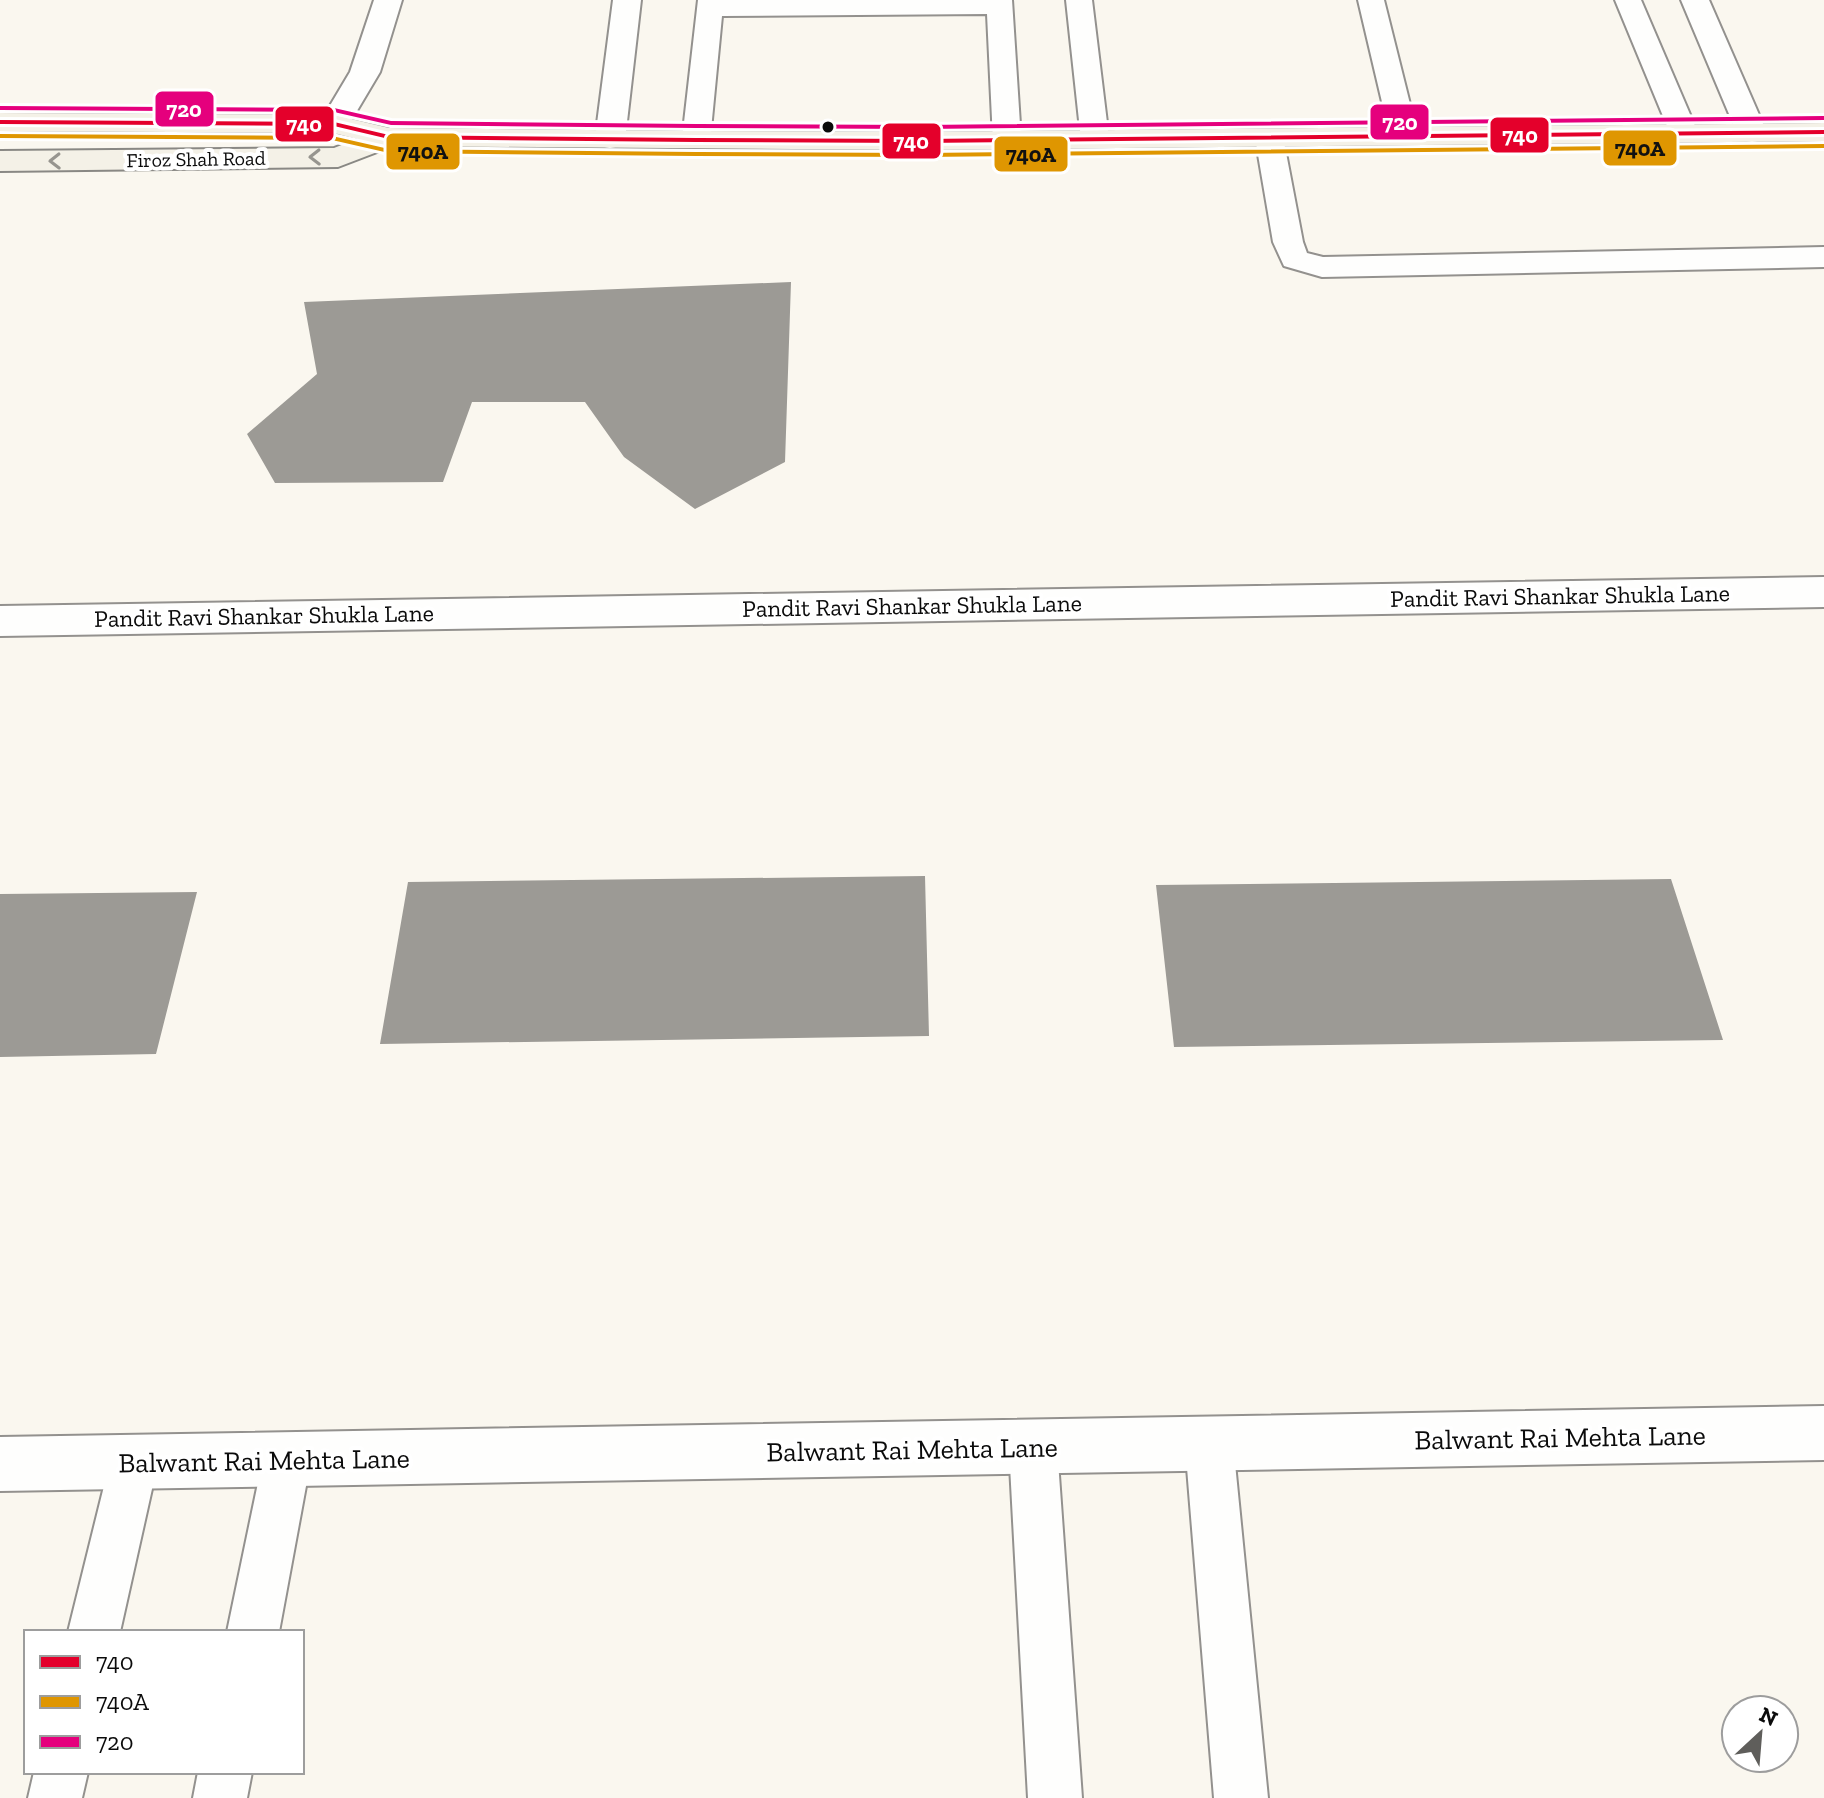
<svg xmlns="http://www.w3.org/2000/svg" width="1824" height="1798" viewBox="0 0 1824 1798" font-family="'Zilla Slab',serif">
<rect width="100%" height="100%" fill="#faf7ef"/>
<path fill="#9c9a95" d="M791,282L785,462L695,509L624,457L585,402H472L443,482L275,483L247,434L317,374L304,302Z
M925,876L929,1036L380,1044L408,882Z
M1671,879L1723,1040L1174,1047L1156,885Z
M197,892L156,1054L0,1057V894Z"/>
<g fill="none" stroke-linecap="round" stroke-linejoin="round">
<defs>
<path id="service" d="M698,0H1012L1021,140L1017,146L1007,148L997,146L993,140L987,14L722,16L710,140L706,146L696,148L686,146L682,140Z
M1066,0H1092L1109,139L1105,145L1095,147L1085,145L1081,139Z
M1358,0H1384L1418,136L1414,142L1404,144L1394,142L1390,136Z
M1615,0H1641L1698,133L1694,139L1684,141L1674,139L1670,133Z
M1269,129L1279,131L1283,137L1303,242L1307,253L1323,257L1824,247V267L1322,277L1284,266L1273,242L1255,137L1259,131Z
M1209,1419L1226,1426L1233,1443L1268,1798H1214L1185,1443L1192,1426Z
M1033,1423L1050,1430L1057,1447L1082,1798H1028L1009,1447L1016,1430Z
M287,1435L304,1442L311,1459L279,1632H227L263,1459L270,1442Z
M134,1438L151,1445L158,1462L120,1632H68L110,1462L117,1445Z
M34,1772H88L82,1798H28Z
M198,1772H252L247,1798H193Z"/>
<path id="minor" d="M374,0H402L380,72L345,131L334,133L323,131L319,124L350,72Z
M613,0H641L625,139L621,146L610,148L599,146L595,139Z
M1681,0H1709L1767,133L1763,140L1752,142L1741,140L1737,133Z
M1824,577V607L0,636V606Z
M1824,1406V1460L0,1491V1437Z"/>
<path id="secondary" d="M0,113L334,115L389,128L696,131L922,132L1824,123V141L922,150L393,146L338,167L0,171V151L334,148L357,139L334,133L0,131Z"/>
</defs>
<use href="#service" stroke="#93918e" stroke-width="4"/>
<use href="#minor" stroke="#93918e" stroke-width="4"/>
<use href="#secondary" stroke="#898884" stroke-width="4"/>
<use href="#service" fill="#fefefd" fill-rule="evenodd"/>
<use href="#minor" fill="#fefefd" fill-rule="evenodd"/>
<use href="#secondary" fill="#f4f1e7" fill-rule="evenodd"/>
<defs>
<path id="bus-1" d="M0,120L334,122L389,135L696,138L922,139L1824,130V134L922,143L696,142L389,139L334,126L0,124Z"/>
<path id="bus-2" d="M0,134L332,136L389,149L696,152L922,153L1824,144V148L922,157L696,156L389,153L332,140L0,138Z"/>
<path id="bus-3" d="M0,106L334,108L391,121L696,124L922,125L1824,116V120L922,129L696,128L391,125L334,112L0,110Z"/>
</defs>
<use href="#bus-1" stroke="#fff" stroke-width="6"/>
<use href="#bus-2" stroke="#fff" stroke-width="6"/>
<use href="#bus-3" stroke="#fff" stroke-width="6"/>
<use href="#bus-1" fill="#e4002b" fill-rule="evenodd"/>
<use href="#bus-2" fill="#df9601" fill-rule="evenodd"/>
<use href="#bus-3" fill="#e5007d" fill-rule="evenodd"/>
</g>
<defs><path id="oneway-chevron" d="M-2-3.5L2.5 0L-2 3.5" fill="none" stroke-width="1.6" stroke-linecap="round" stroke-linejoin="round" transform="scale(2)"/></defs>
<g stroke="#97958f">
<use href="#oneway-chevron" transform="translate(315 157) rotate(179)"/>
<use href="#oneway-chevron" transform="translate(55 161) rotate(179)"/>
</g>
<circle fill="#0b0b0b" stroke="#fff" stroke-width="3" cx="828" cy="127" r="7"/>
<g text-anchor="middle" stroke-width="8" stroke-linejoin="round" paint-order="stroke">
<g font-size="20" fill="#0b0b0b" stroke="#fff">
<text transform="translate(196 159) rotate(-1)" y="7">Firoz Shah Road</text>
</g>
<g font-size="24" fill="#0b0b0b" stroke="#fff">
<text transform="translate(1560 596) rotate(-1)" y="8">Pandit Ravi Shankar Shukla Lane</text>
<text transform="translate(912 606) rotate(-1)" y="8">Pandit Ravi Shankar Shukla Lane</text>
<text transform="translate(264 616) rotate(-1)" y="8">Pandit Ravi Shankar Shukla Lane</text>
</g>
<g font-size="28" fill="#0b0b0b" stroke="#fff">
<text transform="translate(1560 1437) rotate(-1)" y="10">Balwant Rai Mehta Lane</text>
<text transform="translate(912 1449) rotate(-1)" y="10">Balwant Rai Mehta Lane</text>
<text transform="translate(264 1460) rotate(-1)" y="10">Balwant Rai Mehta Lane</text>
</g>
</g>
<g stroke="#fff" stroke-width="3">
<rect x="154" y="90" width="61" height="38" rx="8" fill="#e5007d"/>
<rect x="1369" y="103" width="61" height="38" rx="8" fill="#e5007d"/>
<rect x="274" y="105" width="61" height="38" rx="8" fill="#e4002b"/>
<rect x="1489" y="116" width="61" height="38" rx="8" fill="#e4002b"/>
<rect x="881" y="122" width="61" height="38" rx="8" fill="#e4002b"/>
<rect x="1602" y="129" width="76" height="38" rx="8" fill="#df9601"/>
<rect x="385" y="132" width="76" height="39" rx="8" fill="#df9601"/>
<rect x="993" y="135" width="76" height="38" rx="8" fill="#df9601"/>
</g>
<g font-size="22" text-anchor="middle" font-weight="bold" fill="#fff">
<text x="184" y="117">720</text>
<text x="1400" y="130">720</text>
<text x="304" y="132">740</text>
<text x="1520" y="143">740</text>
<text x="911" y="149">740</text>
</g>
<g font-size="22" text-anchor="middle" font-weight="bold" fill="#111">
<text x="1640" y="156">740A</text>
<text x="423" y="159">740A</text>
<text x="1031" y="162">740A</text>
</g>
<rect x="24" y="1630" width="280" height="144" fill="#ffffff" stroke="#9d9d9d" stroke-width="2"/>
<rect x="40" y="1656" width="40" height="12" fill="#e4002b" stroke="#9d9d9d" stroke-width="2"/>
<text x="96" y="1670" font-size="24" fill="#0b0b0b">740</text>
<rect x="40" y="1696" width="40" height="12" fill="#df9601" stroke="#9d9d9d" stroke-width="2"/>
<text x="96" y="1710" font-size="24" fill="#0b0b0b">740A</text>
<rect x="40" y="1736" width="40" height="12" fill="#e5007d" stroke="#9d9d9d" stroke-width="2"/>
<text x="96" y="1750" font-size="24" fill="#0b0b0b">720</text>
<g transform="translate(1760 1734) rotate(26)"><circle r="38" fill="#ffffff" stroke="#9d9d9d" stroke-width="2"/>
<path d="M0-6L14 30L0 20L-14 30Z" fill="#5f5e5b"/>
<text y="-12" font-size="22" font-weight="bold" text-anchor="middle" fill="#0b0b0b">N</text>
</g>
</svg>
